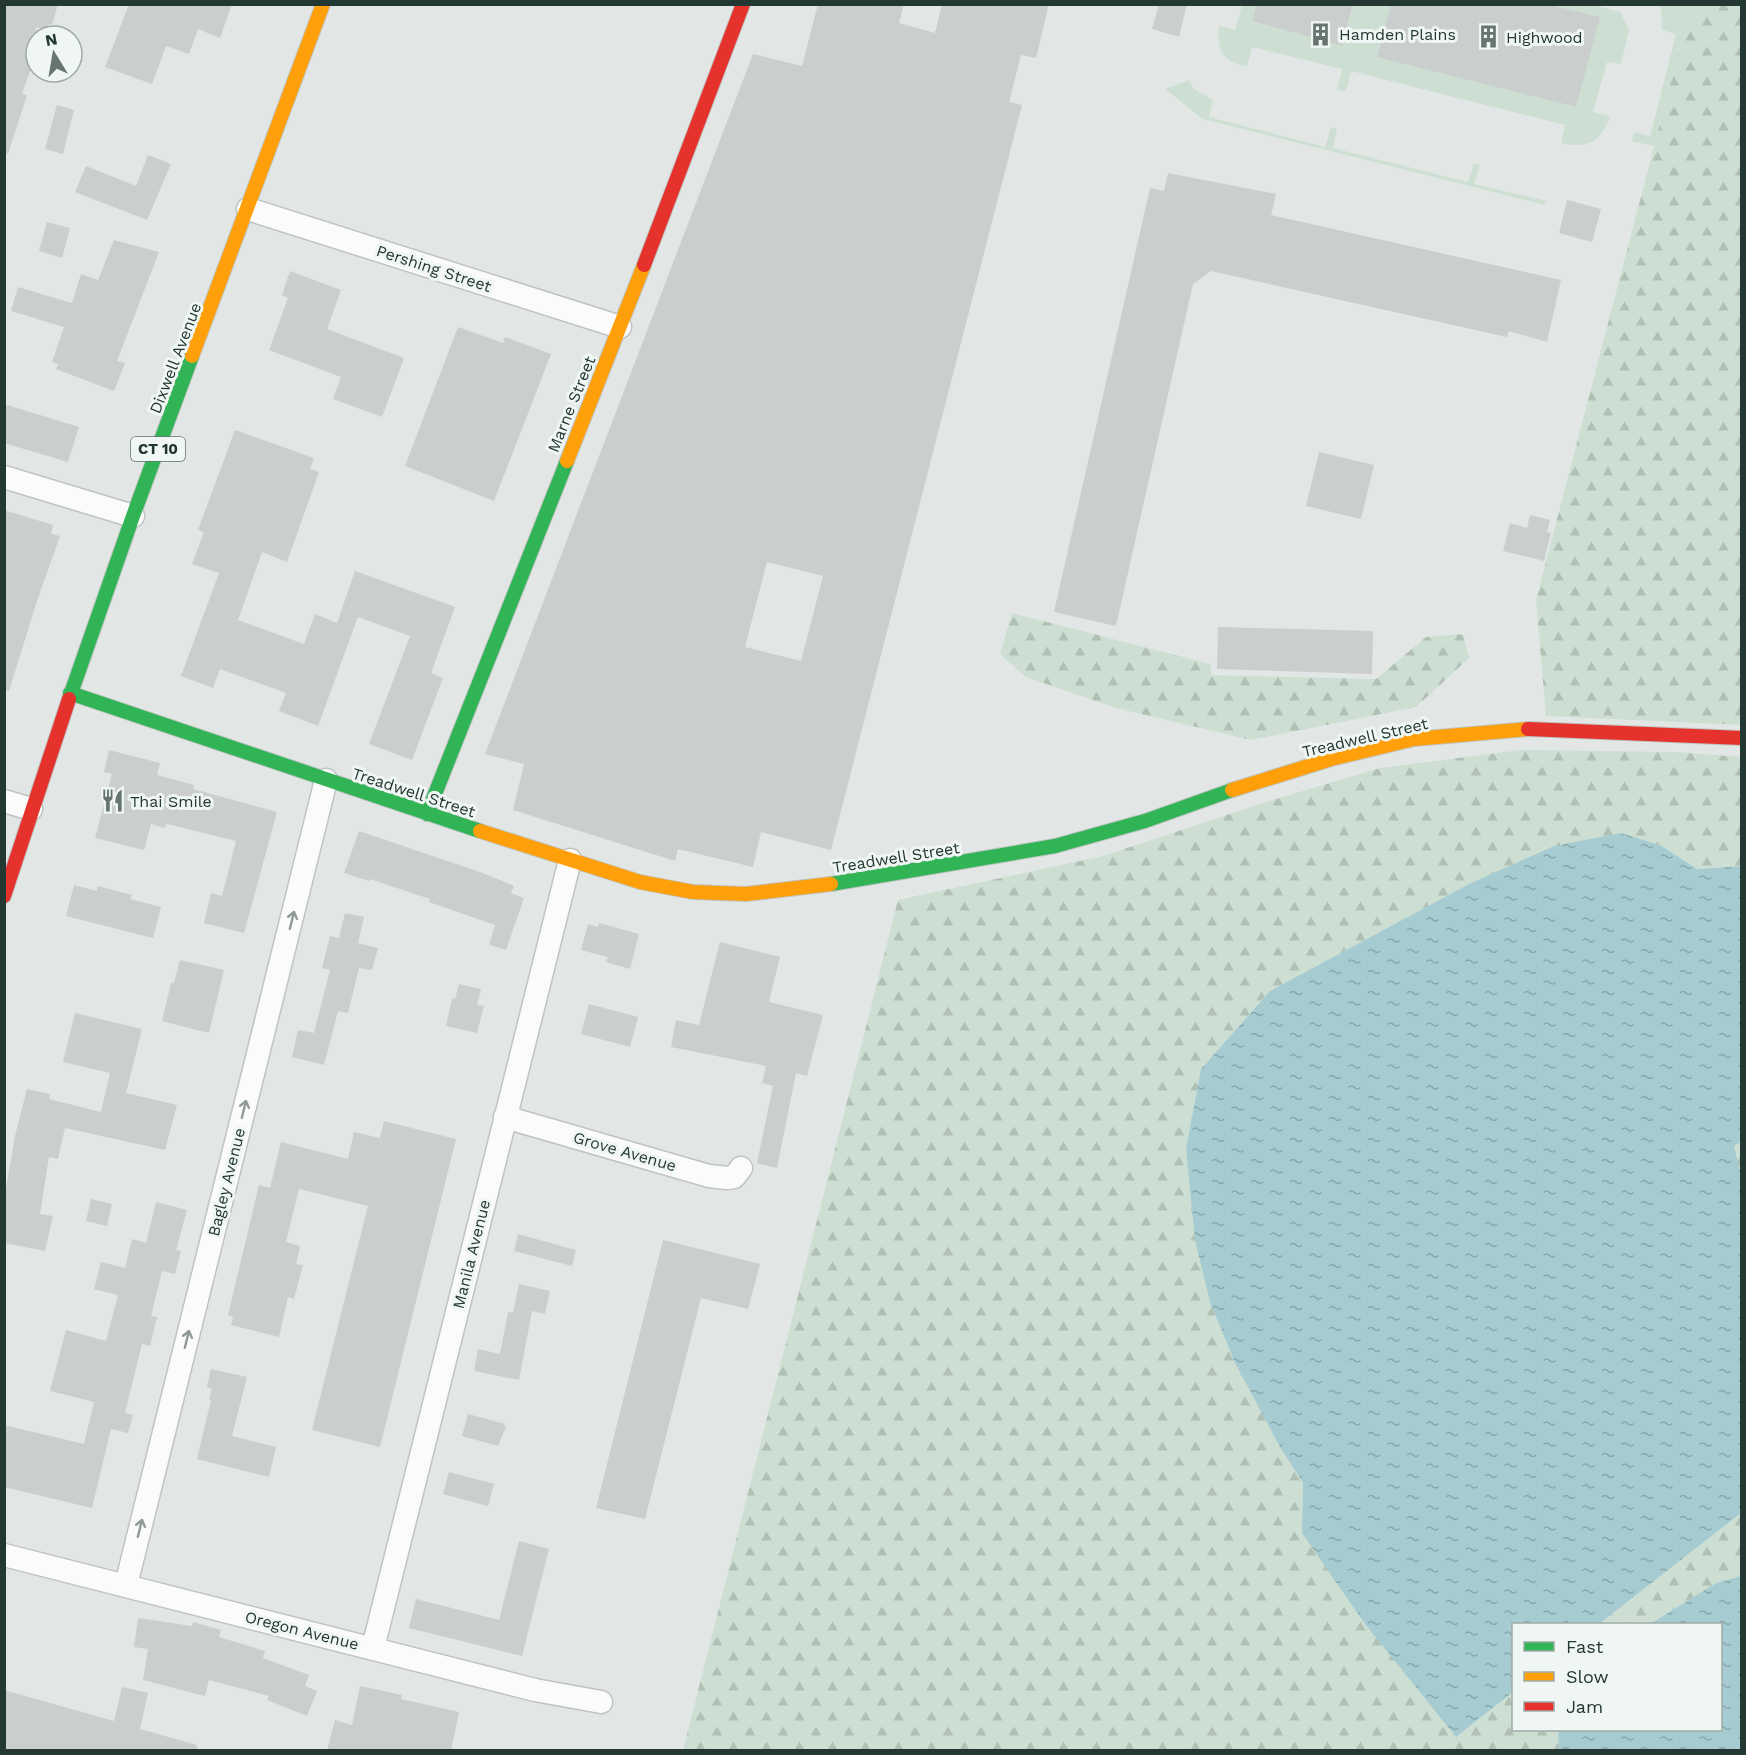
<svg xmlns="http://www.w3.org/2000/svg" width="1746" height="1755" viewBox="0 0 1746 1755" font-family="'Work Sans',sans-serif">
<defs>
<pattern id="forest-firs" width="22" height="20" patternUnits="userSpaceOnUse" patternTransform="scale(1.5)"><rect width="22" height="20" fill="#cddfd2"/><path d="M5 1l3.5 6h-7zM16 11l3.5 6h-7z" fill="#b0c0b5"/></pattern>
<pattern id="water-ripples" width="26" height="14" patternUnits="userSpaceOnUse" patternTransform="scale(1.5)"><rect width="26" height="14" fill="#a6ccd1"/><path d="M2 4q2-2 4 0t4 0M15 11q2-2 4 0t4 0" fill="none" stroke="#87a7aa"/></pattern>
</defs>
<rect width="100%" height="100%" fill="#e2e7e5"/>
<path fill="#cddfd2" d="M1242,5H1257L1252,21L1342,46L1353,5H1391L1377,56L1575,107L1545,5H1598L1597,6L1620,12L1629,30L1621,64L1607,62L1593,112L1610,116C1601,142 1588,149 1561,143L1565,125L1351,71L1346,91L1337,90L1342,69L1252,47L1247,67C1223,60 1216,52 1219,26L1235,30Z
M1661,5H1699L1681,43L1654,146L1632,141L1634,132L1650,136L1676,34L1662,30Z
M1189,80L1193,88L1213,100L1209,117L1325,147L1331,127L1337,129L1333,148L1468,182L1474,164L1480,165L1474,184L1546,201L1545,205L1203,119L1165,89Z"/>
<path fill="url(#forest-firs)" d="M1699,5H1741V725L1546,716L1536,600L1681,43Z
M1012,613L1210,664L1212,675L1376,679L1426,637L1463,634L1469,658L1416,707L1251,740L1116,708L1026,677L1000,654Z
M1520,750L1677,752L1741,757V866L1697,869L1662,846L1469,884L1270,991L1201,1069L1186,1149L1210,1302L1235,1363L1281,1449L1303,1483L1302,1533L1456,1737L1513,1692L1514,1730H1558L1559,1750H683L898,900L1103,856L1266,802L1380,768Z
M1741,1141V1180L1733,1146Z
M1741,1513V1576L1716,1583L1650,1624H1599Z"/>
<path fill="url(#water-ripples)" d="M1621,833L1662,846L1697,869L1741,866L1742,1141L1734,1146L1742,1180L1741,1513L1599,1624H1514L1513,1692L1456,1737L1365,1624L1302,1533L1303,1483L1281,1449L1235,1363L1210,1302L1195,1240L1186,1149L1201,1069L1270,991L1469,884L1554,846Z
M1741,1576V1750H1559L1558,1730H1720V1624H1650L1716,1583Z"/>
<path fill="#cacecc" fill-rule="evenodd" d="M4,4H58L52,25L49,24L47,31L36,27V54L22,94L27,95L8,154L4,153Z
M129,4H232L220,38L198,29L189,54L166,46L152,84L105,67Z
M818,4H904L899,23L935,33L942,4H1049L1036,58L1021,55L1009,102L1022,105L831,850L761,832L753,867L678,849L675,861L513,810L524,764L485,754L753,54L802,66ZM767,562L823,576L801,661L745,647Z
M1159,4H1187L1179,37L1152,29Z
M1257,4H1353L1342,46L1252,21Z
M1391,4H1545L1600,17L1576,107L1377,57Z
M57,105L74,110L63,154L45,149Z
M148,155L171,164L147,220L75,192L86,166L136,186Z
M1168,173L1276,194L1271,215L1561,280L1547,342L1509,331L1507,337L1211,271L1193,284L1116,626L1054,612L1150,188L1164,191Z
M1567,200L1601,209L1592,242L1559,233Z
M47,222L70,228L62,258L39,251Z
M114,240L159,252L117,361L125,363L114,391L56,369L58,364L52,362L64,327L11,311L18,287L72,303L81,274L98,280Z
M290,271L341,290L327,329L404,358L382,417L333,399L341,377L269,350L288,298L282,295Z
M458,327L503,343L505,337L551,354L494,501L405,466Z
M4,404L79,427L68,462L4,443Z
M235,430L314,458L310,469L319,472L287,562L262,552L238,620L304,644L315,614L337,623L355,571L455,607L431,673L443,678L412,760L369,744L410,636L358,617L318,726L279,711L286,693L220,669L213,688L181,676L219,573L192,564L204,532L198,530Z
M1319,452L1374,465L1361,519L1306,506Z
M4,510L53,525L51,534L60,536L37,601L9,691H4Z
M1530,515L1550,520L1547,532L1551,533L1544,561L1503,551L1510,523L1527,528Z
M1218,627L1373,631L1372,674L1217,669Z
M109,750L160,763L157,775L194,785L193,789L277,812L244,933L204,923L211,893L222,896L236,841L167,824L165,828L151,824L144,850L95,838L112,774L104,772Z
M359,831L480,872L514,886L511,893L524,898L506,950L489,945L495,925L429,902L430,899L370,879L369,881L344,873Z
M74,885L97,891L98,886L132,895L130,899L161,907L153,938L66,916Z
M345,913L364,917L358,943L378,948L372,970L359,968L348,1013L338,1011L324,1065L292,1057L298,1030L314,1033L330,970L322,968L330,936L339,938Z
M599,923L639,934L630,969L606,962L608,957L581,950L588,924L598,927Z
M720,942L780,957L769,1002L823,1015L807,1076L796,1073L777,1168L757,1163L773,1086L762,1083L766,1066L671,1047L676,1020L699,1025Z
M180,960L224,970L209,1033L162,1021L171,983H174Z
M459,984L481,989L477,1005L484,1006L477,1033L446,1026L452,998L455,999Z
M589,1004L638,1017L630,1047L581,1034Z
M75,1013L142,1029L126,1093L177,1105L165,1150L65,1128L58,1159L49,1157L40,1214L53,1216L45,1251L4,1243V1200L15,1136L27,1089L50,1094L49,1099L101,1112L110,1073L63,1062Z
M384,1121L456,1139L380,1447L312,1430L368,1206L299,1189L286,1242L300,1246L296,1264L303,1265L294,1299L288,1297L279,1337L231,1325L233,1317L228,1315L259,1185L270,1188L281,1142L348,1159L354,1132L380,1138Z
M91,1199L112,1204L107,1226L86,1221Z
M156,1202L187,1210L176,1250L181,1251L175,1274L162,1271L151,1316L157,1317L150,1346L142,1344L125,1413L133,1415L128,1433L111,1429L92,1508L4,1487V1425L84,1444L94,1402L50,1391L66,1330L106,1341L118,1295L94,1289L101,1262L125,1268L132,1239L146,1243Z
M518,1234L576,1250L572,1266L514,1251Z
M663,1240L760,1264L748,1309L701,1298L645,1519L596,1508Z
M519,1284L550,1291L545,1314L532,1311L519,1380L474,1371L478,1349L500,1354L508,1312L513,1313Z
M211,1369L247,1377L232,1436L276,1447L269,1477L197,1459L211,1400L209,1399L212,1389L207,1387Z
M468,1414L505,1424L504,1426L506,1427L498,1446L462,1436Z
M449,1472L494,1484L488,1506L443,1494Z
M519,1541L549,1549L522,1656L409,1628L416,1599L499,1620Z
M138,1618L192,1626L193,1622L221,1630L219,1637L265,1651L263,1658L309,1675L305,1686L317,1691L307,1716L267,1700L269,1696L209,1680L205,1696L143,1680L148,1649L134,1647Z
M360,1686L402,1695L401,1699L459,1712L451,1750H327L335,1720L352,1725Z
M122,1687L148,1693L140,1729L197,1745V1750H4V1690L114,1721Z"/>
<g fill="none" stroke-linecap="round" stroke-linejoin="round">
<defs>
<path id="street" d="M248,209L620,327
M4,477L133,516
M4,801L31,809
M505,1117L709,1176L727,1178L734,1177L741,1168
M4,1555L535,1690L601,1702
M126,1585L326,780
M373,1648L570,860"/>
<path id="fast" d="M70,693L480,831
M69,699L133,516L192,356
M427,814L567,461
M831,884L1055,846L1145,821L1232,790"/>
<path id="slow" d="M192,356L323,4
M567,461L644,265
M1232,790L1331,759L1414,739L1528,729
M480,831L640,882L693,892L746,894L831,884"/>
<path id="jam" d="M644,265L743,4
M1528,729L1742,738
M4,896L69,699"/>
</defs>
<use href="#street" stroke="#bfc4c2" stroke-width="25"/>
<use href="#fast" stroke="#bfc5c2" stroke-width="16"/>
<use href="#slow" stroke="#bfc5c2" stroke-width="16"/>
<use href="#jam" stroke="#bfc5c2" stroke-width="16"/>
<use href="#street" stroke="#fbfbfb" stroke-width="22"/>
<use href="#fast" stroke="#30b455" stroke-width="14"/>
<use href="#slow" stroke="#ff9f0a" stroke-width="14"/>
<use href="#jam" stroke="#e5322d" stroke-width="14"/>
</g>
<defs><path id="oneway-shaft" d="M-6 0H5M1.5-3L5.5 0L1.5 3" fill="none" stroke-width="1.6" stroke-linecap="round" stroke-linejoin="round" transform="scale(1.5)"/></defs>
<g stroke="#8f9a96">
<use href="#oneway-shaft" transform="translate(292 920) rotate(-76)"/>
<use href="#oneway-shaft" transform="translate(244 1109) rotate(-76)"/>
<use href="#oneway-shaft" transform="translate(187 1339) rotate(-76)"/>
<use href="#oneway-shaft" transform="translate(140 1528) rotate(-76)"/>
</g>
<defs>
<symbol id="building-bare" viewBox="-9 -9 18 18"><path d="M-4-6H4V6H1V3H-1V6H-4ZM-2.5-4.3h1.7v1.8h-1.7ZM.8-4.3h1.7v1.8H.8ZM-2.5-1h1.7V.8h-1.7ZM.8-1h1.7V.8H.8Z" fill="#667571" stroke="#f0f6f3" stroke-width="2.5" paint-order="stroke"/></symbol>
<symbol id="restaurant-bare" viewBox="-9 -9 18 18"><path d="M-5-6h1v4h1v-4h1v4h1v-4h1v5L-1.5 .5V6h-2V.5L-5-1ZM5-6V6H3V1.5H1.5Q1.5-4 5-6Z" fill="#667571" stroke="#f0f6f3" stroke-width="2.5" paint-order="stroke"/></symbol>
</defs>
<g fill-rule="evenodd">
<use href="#building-bare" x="1304" y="18" width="33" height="33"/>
<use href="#building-bare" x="1472" y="20" width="33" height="33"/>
<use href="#restaurant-bare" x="96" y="784" width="33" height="33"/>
</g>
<g text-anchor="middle" stroke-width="6" stroke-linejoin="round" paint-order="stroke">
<rect fill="#f0f6f3" stroke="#60716c" stroke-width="1.5" x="131" y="437" width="54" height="24" rx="4.5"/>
<g font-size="15" font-weight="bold" fill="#233832">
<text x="158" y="454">CT 10</text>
</g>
<g font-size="16" fill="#233832" stroke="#f0f6f3" text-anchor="start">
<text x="1339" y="40">Hamden Plains</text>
<text x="1506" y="43">Highwood</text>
<text x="130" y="807">Thai Smile</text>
</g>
<g font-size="16" fill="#233832" stroke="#f0f6f3">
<text transform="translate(434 268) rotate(18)" y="6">Pershing Street</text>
<text transform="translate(175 358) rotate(-69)" y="6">Dixwell Avenue</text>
<text transform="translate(571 404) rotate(-68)" y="6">Marne Street</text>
<text transform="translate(1365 737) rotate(-13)" y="6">Treadwell Street</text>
<text transform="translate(414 792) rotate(18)" y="6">Treadwell Street</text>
<text transform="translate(896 857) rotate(-9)" y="6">Treadwell Street</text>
<text transform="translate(625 1151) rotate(16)" y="6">Grove Avenue</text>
<text transform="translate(226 1182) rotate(-76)" y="6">Bagley Avenue</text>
<text transform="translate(471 1254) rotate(-76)" y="6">Manila Avenue</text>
<text transform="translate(302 1630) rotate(14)" y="6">Oregon Avenue</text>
</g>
</g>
<rect width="1746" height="1755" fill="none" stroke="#233832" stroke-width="12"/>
<rect x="1512" y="1623" width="210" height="108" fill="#f0f6f3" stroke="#9eaaa6" stroke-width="1.5"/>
<rect x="1524" y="1642" width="30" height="9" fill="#30b455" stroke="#9eaaa6" stroke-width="1.5"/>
<text x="1566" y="1653" font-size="18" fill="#233832">Fast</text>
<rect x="1524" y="1672" width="30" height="9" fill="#ff9f0a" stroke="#9eaaa6" stroke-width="1.5"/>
<text x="1566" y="1683" font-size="18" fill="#233832">Slow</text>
<rect x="1524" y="1702" width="30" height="9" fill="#e5322d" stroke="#9eaaa6" stroke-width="1.5"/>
<text x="1566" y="1713" font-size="18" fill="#233832">Jam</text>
<g transform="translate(54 54) rotate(349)"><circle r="28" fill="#f0f6f3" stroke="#9eaaa6" stroke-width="1.5"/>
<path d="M0-4.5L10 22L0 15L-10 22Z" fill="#667571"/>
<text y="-9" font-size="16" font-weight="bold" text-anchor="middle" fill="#233832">N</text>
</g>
</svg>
